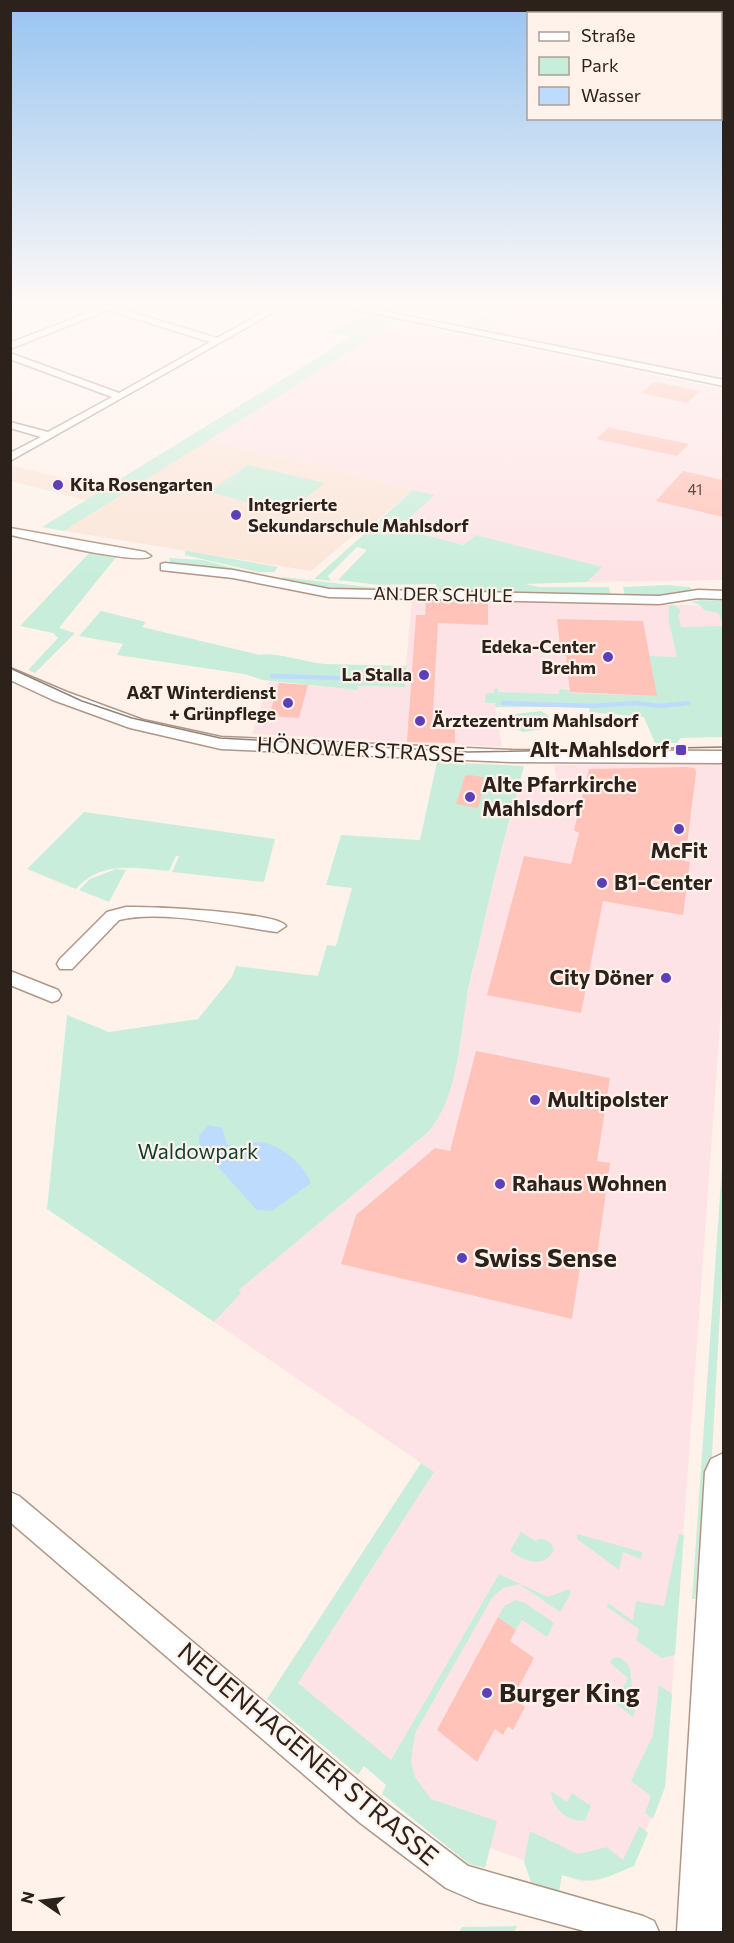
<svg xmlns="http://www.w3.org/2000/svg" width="734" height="1943" viewBox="0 0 734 1943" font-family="Commissioner,sans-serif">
<rect width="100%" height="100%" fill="#fef2eb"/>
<path fill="#fee3e6" d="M525,303H723V379L477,331Z
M397,322L723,389V580L587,582L601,567L465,545L397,528L434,495L208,440Z
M412,598L723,606V666L657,696L495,707L502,747L252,734L269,681L356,690L357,686L404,687Z
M723,763V984L665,1787L629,1868L583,1882L479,1844L279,1680L421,1463L214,1322L240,1293L238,1290L427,1133L445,1103L460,1048L466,1001L489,899L520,781H557L554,765Z"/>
<path fill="#fbe5d8" d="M208,440L413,490L366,530L361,529L311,571L64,531Z
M10,465L105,489L86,500L11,481Z"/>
<path fill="#c8eedb" d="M309,303H320L397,322L64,531L42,527L351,337L328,332L361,314Z
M509,303H525L475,332L458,329L491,310H496Z
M248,465L325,483L288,512L209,492Z
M413,490L435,495L398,528L464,545L476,535L602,567L587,582L526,584L539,587H609L611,596L437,591L436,584L379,585L338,580L367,550L357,547L328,576L331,581L314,579Z
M185,551H188L278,567L274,572H258L185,555Z
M90,552L117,556L59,628L75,633L35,673L28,670L58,638L53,633L20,626Z
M169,558L203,560L256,574L170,564Z
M283,577L376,588L383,592L333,591L282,581Z
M667,585L690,587L691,590L668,597L625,596L623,587Z
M701,600L723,601V737L681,738L677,743H655L644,717L589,712L590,707H495L496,703H485L486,693H494V689L498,688V692L559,694L560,689L569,690L570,693L656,696L649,656L677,657L669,622V605H674L681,610L678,615L681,627L723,626L719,613L704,610L700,605L691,602Z
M101,611L146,622L142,627L260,655C273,651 309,663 326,664C352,665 379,665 406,666L405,687L358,686L357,690L262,680L244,674L117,655L123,644L79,636Z
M541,711L549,716L550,728L523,732L514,728L515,714Z
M437,762L524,766C509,822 493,879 481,935C476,958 469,980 466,1003C460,1043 456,1102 427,1133L239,1290L241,1293L214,1322L47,1209L67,1015L109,1032L198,1019L232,977L236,966L318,976L327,945L336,946L352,888L326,885L341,835L420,840Z
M84,812L275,839L264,882L172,872L179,856H176L169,871C134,868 102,860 76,889L27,869Z
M116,869L126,870L109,902L79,890L90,879Z
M723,1152V1258L708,1526L695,1599H692Z
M421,1463L434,1472L298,1683L391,1760L499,1574L548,1597L569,1589L571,1593L560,1612L519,1584L503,1588L492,1598L415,1733L411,1762L415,1777L431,1799L497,1821L485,1868L469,1864L382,1794L386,1785L364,1766L358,1775L267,1699Z
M521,1532L535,1541L541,1538L551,1543L554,1550C543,1570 525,1561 510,1551Z
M577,1534L642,1552L641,1559L623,1552L619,1570L577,1539Z
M679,1534L684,1535L675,1655L661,1658L636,1640L639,1629L607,1607L608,1603L633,1621L636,1601L664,1606Z
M516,1600L525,1603L554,1623L547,1637L522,1620L516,1630L498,1617L504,1606Z
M619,1657L628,1664L630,1669L635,1712L633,1717L615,1703L628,1678L610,1663L613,1658Z
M659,1685L672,1694L665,1787L653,1819L645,1813L651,1796L631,1781L653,1735Z
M551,1791L567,1802L572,1793L591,1806L585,1820C569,1824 551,1807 551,1791Z
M639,1826L648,1833L634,1866C602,1879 596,1886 562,1875L559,1892L531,1882L524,1862L530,1831L578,1854L607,1847L623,1860Z
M517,1926L514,1932H459L462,1927Z"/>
<path fill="#bddbfd" d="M209,1125L222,1128L227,1144L235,1149C243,1149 250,1142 258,1142C278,1142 305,1165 311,1183L272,1211L257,1210L200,1147L199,1135Z"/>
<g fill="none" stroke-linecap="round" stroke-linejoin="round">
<path stroke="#bddbfd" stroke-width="4.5" d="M272,676L368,679
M503,703L592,706L635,703L661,706L688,703"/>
</g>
<path fill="#ffc3b9" d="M654,382L666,384L700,391L687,403L641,393Z
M609,427L616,429L689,444L677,456L596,439Z
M683,471L723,480V517L656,501Z
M426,601L488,603V625L438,623L432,729H455V743L407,742L416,615H425Z
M557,619L643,621L657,696L570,692L566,656L561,655Z
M279,683L308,685L299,718L269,716Z
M686,767L695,768L696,773L685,861L690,862L683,915L603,901L581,1013L487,995L524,856L571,864L579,833L574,830L589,769Z
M469,775L484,777L483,783H485L478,808L456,804L465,776Z
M476,1051L610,1078L597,1161L610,1163L595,1270L580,1267L572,1319L341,1264L356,1215L435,1148L450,1151Z
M498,1617L516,1630L510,1641L534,1658L513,1698L525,1707L513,1730L508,1726L503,1735L495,1729L477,1762L437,1730Z"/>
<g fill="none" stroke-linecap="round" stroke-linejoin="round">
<defs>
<path id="minor" d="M89,303L115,304V307L217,338L280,303H290L10,461V453L41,437L10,428V422L48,432L112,397L10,359V353L119,393L210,342L108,310L10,349V343L100,308Z
M10,528L145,552L151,556C140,566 31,539 10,535Z
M165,563L233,570L329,589L659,596L698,590L724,591V599L698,598L659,604L329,597L233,578L161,570V564Z
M126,907C148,906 278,912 286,926L277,932C233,926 161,909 119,920L72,969H60L57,964L60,959L107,912Z
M10,971L58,990L61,995L58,1000L52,1002L10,985Z
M10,1492L19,1496L381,1800L468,1866L643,1916L654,1921L659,1932H588L478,1902L446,1888L359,1822L10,1522Z"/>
<path id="tertiary" d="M324,303H344L724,380V386Z"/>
<path id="secondary" d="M10,668L67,692L143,720L221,737L512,750L724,751V763L512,762L221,749L130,728L53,700L10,680Z"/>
<path id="primary" d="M724,1453V1932H677L705,1472L711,1459Z"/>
</defs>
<use href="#minor" stroke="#b19685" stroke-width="3"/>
<use href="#tertiary" stroke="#b19685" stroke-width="3"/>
<use href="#secondary" stroke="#b19685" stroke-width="3"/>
<use href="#primary" stroke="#b19685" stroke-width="3"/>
<use href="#minor" fill="#fff" fill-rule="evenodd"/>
<use href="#tertiary" fill="#fff" fill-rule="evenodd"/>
<use href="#secondary" fill="#fff" fill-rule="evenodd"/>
<use href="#primary" fill="#fff" fill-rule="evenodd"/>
<path stroke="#8f847d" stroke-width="1.5" d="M10,668L82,701L132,718L220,738L468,752L724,747"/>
</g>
<linearGradient id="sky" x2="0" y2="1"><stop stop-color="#97c4f0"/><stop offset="0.53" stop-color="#fff9f6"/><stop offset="1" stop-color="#fff9f6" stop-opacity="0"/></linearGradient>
<rect width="734" height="575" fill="url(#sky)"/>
<g fill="#5f3fb8" stroke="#fef2eb" stroke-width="2">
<circle cx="58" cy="485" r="6"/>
<circle cx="236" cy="515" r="6"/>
<circle cx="608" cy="657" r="6"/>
<circle cx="424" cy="675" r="6"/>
<circle cx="288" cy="703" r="6"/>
<circle cx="420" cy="721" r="6"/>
<rect x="675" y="744" width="12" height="12" rx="3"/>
<circle cx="470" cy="797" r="6"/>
<circle cx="679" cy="829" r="6"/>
<circle cx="602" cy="883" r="6"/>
<circle cx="666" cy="978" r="6"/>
<circle cx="535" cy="1100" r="6"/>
<circle cx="500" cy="1184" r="6"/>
<circle cx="462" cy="1258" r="6"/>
<circle cx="487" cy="1693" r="6"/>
</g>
<g text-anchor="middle" stroke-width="4.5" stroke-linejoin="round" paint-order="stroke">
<g font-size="15" fill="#614a42">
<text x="695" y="495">41</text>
</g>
<g font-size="18" font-weight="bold" fill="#2c221b" stroke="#fef2eb" text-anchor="start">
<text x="70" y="491">Kita Rosengarten</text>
<text x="248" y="511">Integrierte<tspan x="248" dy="21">Sekundarschule Mahlsdorf</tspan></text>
<text x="596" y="653" text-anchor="end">Edeka-Center<tspan x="596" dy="21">Brehm</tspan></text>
<text x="412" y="681" text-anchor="end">La Stalla</text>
<text x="276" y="699" text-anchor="end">A&amp;T Winterdienst<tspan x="276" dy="21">+ Grünpflege</tspan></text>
<text x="432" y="727">Ärztezentrum Mahlsdorf</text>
</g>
<g font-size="18" fill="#2c221b" stroke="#fef2eb">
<text transform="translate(443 595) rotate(1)" y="6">AN DER SCHULE</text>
</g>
<g font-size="21" fill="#2c221b" stroke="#fef2eb">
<text transform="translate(361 750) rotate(3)" y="7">HÖNOWER STRASSE</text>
</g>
<g font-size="21" font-weight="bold" fill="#2c221b" stroke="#fef2eb" text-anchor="start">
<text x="669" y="757" text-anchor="end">Alt-Mahlsdorf</text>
<text x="482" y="792">Alte Pfarrkirche<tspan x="482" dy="24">Mahlsdorf</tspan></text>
<text x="679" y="858" text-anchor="middle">McFit</text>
<text x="614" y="890">B1-Center</text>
<text x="654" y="985" text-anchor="end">City Döner</text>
<text x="547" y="1107">Multipolster</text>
<text x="512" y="1191">Rahaus Wohnen</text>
</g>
<g font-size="21" fill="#0d3e2c" stroke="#fef2eb">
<text x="198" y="1159">Waldowpark</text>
</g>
<g font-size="26" font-weight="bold" fill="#2c221b" stroke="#fef2eb" text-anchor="start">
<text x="474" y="1267">Swiss Sense</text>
<text x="499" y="1702">Burger King</text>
</g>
<g font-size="26" fill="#2c221b" stroke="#fef2eb">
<text transform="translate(308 1754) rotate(40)" y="9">NEUENHAGENER STRASSE</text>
</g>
</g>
<rect width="734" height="1943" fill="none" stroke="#2c221b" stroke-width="24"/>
<rect x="527" y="12" width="195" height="108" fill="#fef2eb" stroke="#aa9f98" stroke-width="1.5"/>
<rect x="539" y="32" width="30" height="9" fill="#ffffff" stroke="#aa9f98" stroke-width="1.5"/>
<text x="581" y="42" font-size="18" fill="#2c221b">Straße</text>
<rect x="539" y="57" width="30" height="18" fill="#c8eedb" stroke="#aa9f98" stroke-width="1.5"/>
<text x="581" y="72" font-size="18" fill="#2c221b">Park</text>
<rect x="539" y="87" width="30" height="18" fill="#bddbfd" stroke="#aa9f98" stroke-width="1.5"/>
<text x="581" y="102" font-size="18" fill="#2c221b">Wasser</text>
<g transform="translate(42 1901) rotate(284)" stroke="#fef2eb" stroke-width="4.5" paint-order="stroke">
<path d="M0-4.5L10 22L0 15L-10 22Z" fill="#2c221b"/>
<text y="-9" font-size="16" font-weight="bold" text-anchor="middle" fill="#2c221b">N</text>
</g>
</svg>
